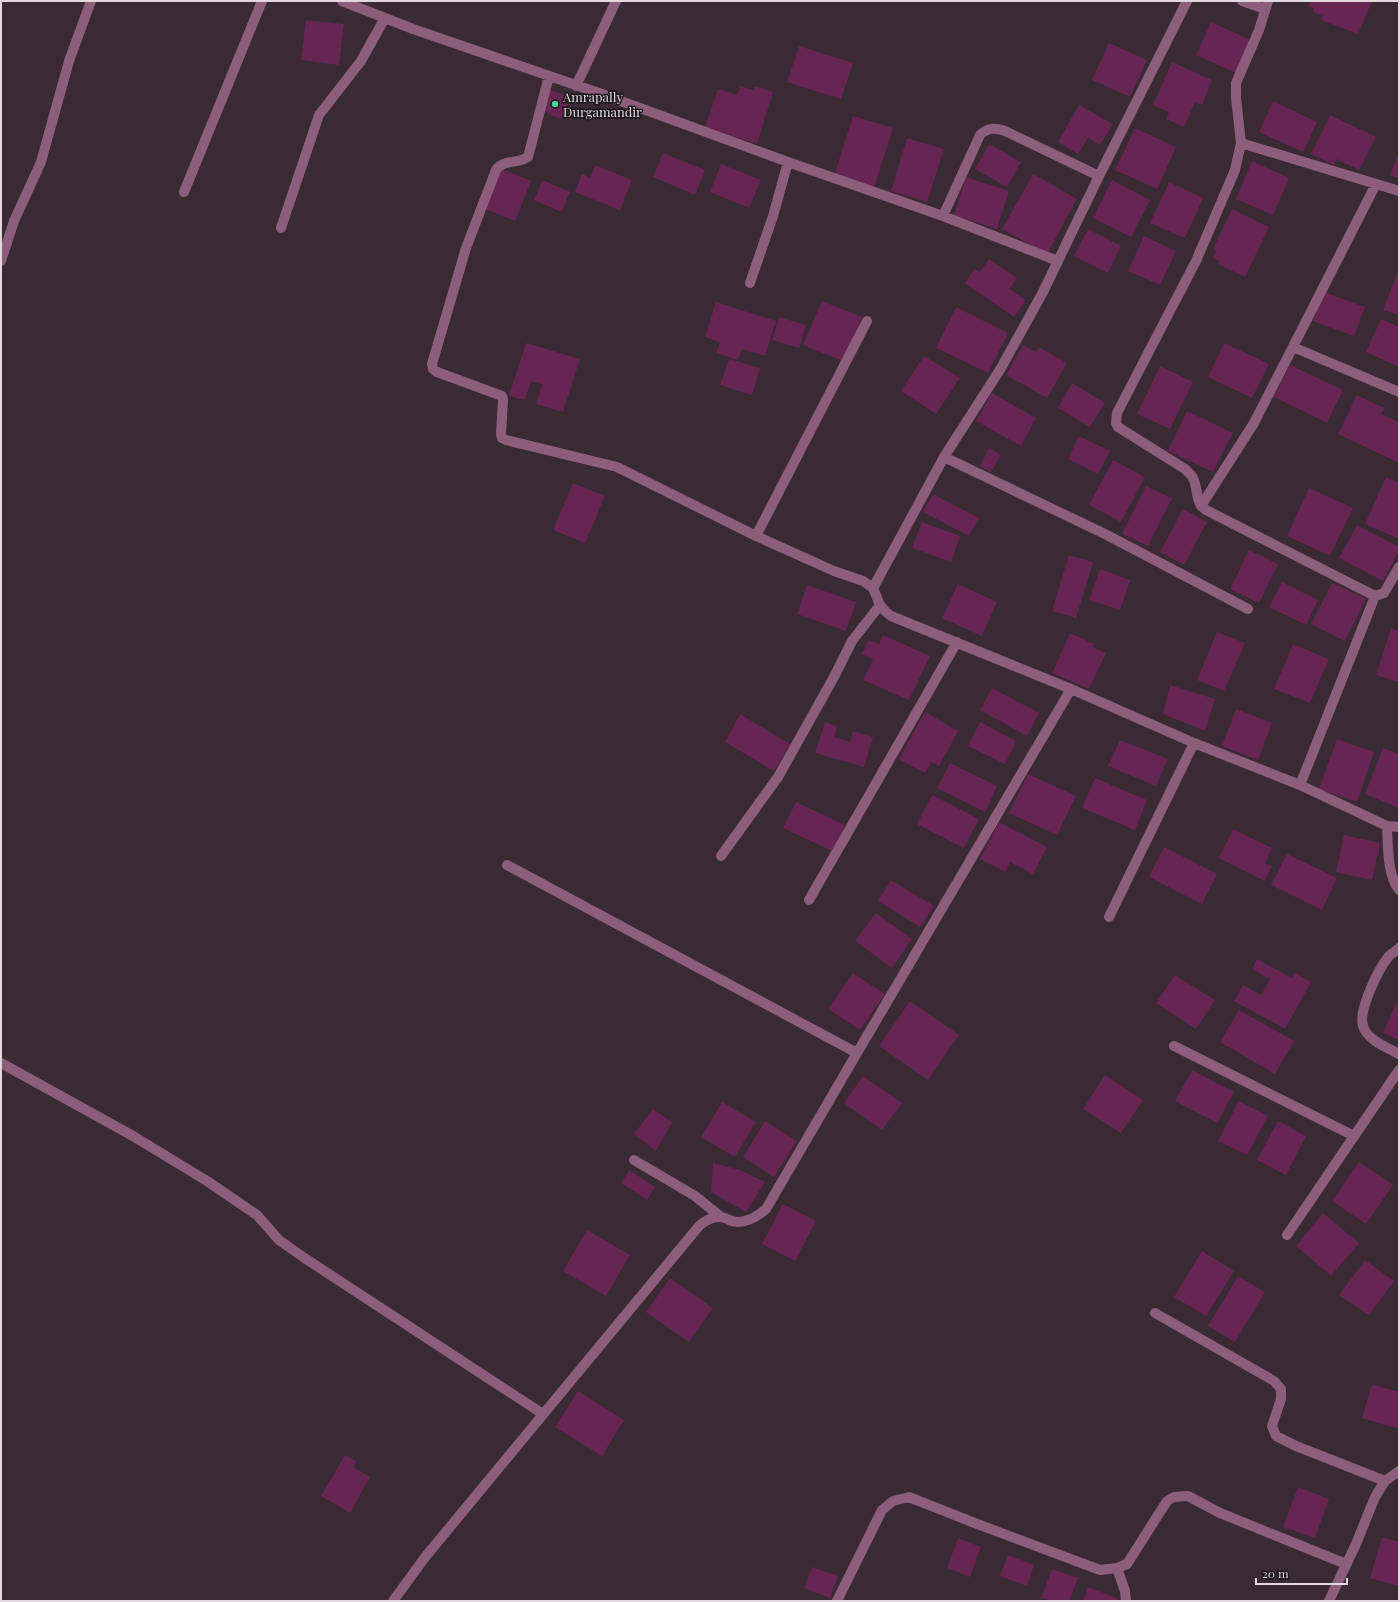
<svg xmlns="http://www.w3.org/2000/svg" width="1400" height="1602" viewBox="0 0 1400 1602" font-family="'Playfair Display',serif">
<rect width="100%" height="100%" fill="#3a2a34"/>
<path fill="#662553" d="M1310,1H1372L1358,34L1321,20L1323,16L1313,12L1314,8L1308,6Z
M306,20L344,24L339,65L301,60Z
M1211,22L1253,41L1238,74L1196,55Z
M1109,43L1147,60L1130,97L1092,80Z
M799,46L853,63L841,99L787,82Z
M1172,62L1212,80L1202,105L1195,102L1184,127L1166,119L1169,112L1153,105Z
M740,86L753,90L755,86L773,92L757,144L705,127L718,89L737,95Z
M546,88L571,98L561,119L540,110Z
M1273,101L1317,122L1303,152L1259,132Z
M1079,105L1113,124L1100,145L1088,138L1078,154L1058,142Z
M1330,115L1376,137L1359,170L1337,159L1334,165L1311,154Z
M853,116L893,128L874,188L834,176Z
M1135,128L1176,147L1157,189L1115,170Z
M907,138L944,149L927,202L891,191Z
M989,144L1021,162L1007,187L975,169Z
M1399,152V179L1390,175Z
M663,153L705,170L695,195L653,177Z
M1252,161L1289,178L1273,215L1236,199Z
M721,164L761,180L749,208L710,192Z
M595,165L632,180L620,210L575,192L582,174L590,178Z
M500,168L531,181L515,221L483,208Z
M1033,174L1077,199L1047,254L1002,229Z
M966,177L1009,191L997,229L954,215Z
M543,180L570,192L561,212L534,200Z
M1112,180L1150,200L1131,237L1093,218Z
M1169,182L1203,198L1185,238L1150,223Z
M1232,209L1269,227L1245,277L1218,264L1220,261L1213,258L1216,251L1213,249Z
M1088,229L1121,246L1108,273L1074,256Z
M1144,236L1176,251L1160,285L1128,271Z
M989,259L1017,278L1009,289L1026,300L1014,317L965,283L974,269L980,272Z
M1399,269V315L1383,310Z
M1324,292L1365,307L1354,336L1313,321Z
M822,301L862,317L843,361L803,345Z
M716,302L776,321L765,356L742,349L738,360L716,353L720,342L705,337Z
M956,307L1008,333L988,373L936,348Z
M779,317L806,325L799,348L772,340Z
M1381,319L1399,327V367L1366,352Z
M526,343L580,359L563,412L536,404L542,385L531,381L525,400L509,396Z
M1224,343L1269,364L1252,398L1208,377Z
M1023,345L1036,352L1039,347L1067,363L1047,398L1006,375Z
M924,356L960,378L936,414L901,391Z
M729,359L760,368L752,395L720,385Z
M1290,365L1343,390L1327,423L1274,397Z
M1160,366L1193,382L1170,429L1137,414Z
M1072,383L1105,403L1090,427L1058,408Z
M992,393L1036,418L1021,446L976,421Z
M1357,395L1384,408L1381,414L1399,422V463L1338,434Z
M1187,411L1233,433L1213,472L1168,451Z
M1079,436L1110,451L1098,474L1068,459Z
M989,448L1001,455L991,472L980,466Z
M1113,460L1145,477L1121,522L1089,505Z
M1386,477L1399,483V539L1365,524Z
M573,483L605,496L585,543L553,530Z
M1146,486L1172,498L1148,546L1122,534Z
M1309,488L1353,508L1330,556L1287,536Z
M933,494L979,518L969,536L923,512Z
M1183,509L1207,522L1184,565L1160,552Z
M922,522L960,536L951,562L912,548Z
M1357,525L1399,547V551L1383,581L1339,558Z
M1249,550L1278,564L1259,603L1230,589Z
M1069,555L1093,562L1076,618L1052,611Z
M1100,569L1130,580L1120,610L1089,600Z
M1282,582L1318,600L1306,625L1269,607Z
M1332,583L1366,599L1345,641L1311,624Z
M958,584L997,602L982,636L942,618Z
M807,585L856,602L846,631L797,614Z
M1391,628L1399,631V682L1376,675Z
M1217,632L1245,643L1224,691L1197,680Z
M1070,633L1094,644L1092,647L1106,653L1089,689L1052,673Z
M883,635L930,656L909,700L863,680L873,659L862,654L868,640L879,644Z
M1293,644L1329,659L1310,703L1274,689Z
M1170,685L1215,699L1205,731L1163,714Z
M992,688L1039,713L1027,736L980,710Z
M1236,709L1272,723L1258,760L1222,746Z
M925,712L958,731L939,766L931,762L925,773L899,759Z
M740,714L790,744L774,771L725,742Z
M825,722L837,726L834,737L850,742L853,731L873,737L864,767L815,753Z
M980,722L1016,741L1005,764L968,746Z
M1337,739L1374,752L1357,802L1319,789Z
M1120,740L1168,759L1156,786L1108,766Z
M1383,748L1399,754V808L1365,794Z
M950,763L997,786L985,812L937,788Z
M1028,774L1076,796L1057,835L1009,813Z
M1095,778L1147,800L1135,830L1082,808Z
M932,795L979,819L964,848L917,824Z
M796,802L845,825L832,851L783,828Z
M999,822L1047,847L1033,874L1010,862L1005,872L980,859Z
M1233,829L1272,848L1265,863L1272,866L1265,881L1219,858Z
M1344,835L1380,843L1372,880L1336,872Z
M1164,847L1217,874L1202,904L1149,877Z
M1287,854L1337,878L1322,910L1271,885Z
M891,880L934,906L920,927L878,901Z
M876,913L912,939L892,968L855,941Z
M1257,959L1292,978L1296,973L1311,982L1285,1029L1234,1001L1243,985L1261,995L1270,979L1252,969Z
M853,973L885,994L860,1030L828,1009Z
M1175,975L1215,1000L1196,1029L1156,1003Z
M910,1001L959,1035L928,1080L879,1046Z
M1396,1003L1399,1004V1040L1383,1033Z
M1239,1010L1294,1041L1275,1074L1220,1042Z
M1192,1070L1234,1092L1217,1123L1175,1101Z
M1105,1075L1143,1100L1121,1133L1083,1109Z
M863,1076L902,1103L882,1130L844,1103Z
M1239,1101L1268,1116L1247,1155L1218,1141Z
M722,1102L756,1122L735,1157L701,1137Z
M653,1109L672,1122L656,1151L634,1134Z
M765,1121L797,1141L774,1177L743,1157Z
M1278,1121L1306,1136L1286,1175L1257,1160Z
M1359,1162L1393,1185L1366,1224L1332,1201Z
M713,1163L740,1170L765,1182L746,1212L711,1192Z
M629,1170L655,1187L647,1200L621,1183Z
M783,1204L816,1221L795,1261L762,1244Z
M1323,1213L1359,1243L1331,1276L1296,1246Z
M587,1230L630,1255L606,1296L563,1271Z
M1202,1251L1234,1271L1206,1316L1174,1297Z
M1365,1260L1394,1281L1369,1315L1339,1295Z
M1238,1276L1265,1292L1235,1342L1208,1326Z
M670,1278L713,1308L689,1342L646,1312Z
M1372,1384L1399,1392V1429L1362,1418Z
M578,1391L624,1420L602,1456L555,1427Z
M345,1455L357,1462L353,1467L370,1477L350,1513L321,1496Z
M1298,1487L1329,1499L1315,1538L1283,1527Z
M1382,1537L1399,1542V1586L1370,1578Z
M958,1538L981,1547L970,1577L947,1568Z
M1008,1555L1034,1565L1027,1586L1000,1576Z
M812,1567L838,1576L830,1598L804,1588Z
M1052,1569L1078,1578L1069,1601H1051L1041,1598Z
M1088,1587L1117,1598L1116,1601H1083Z"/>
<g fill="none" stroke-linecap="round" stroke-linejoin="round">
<path stroke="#8d5d7c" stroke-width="10" d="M342,1L413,29L599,93L788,162L943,216L1058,261
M1242,1L1265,9
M1268,1L1259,30L1236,83V98L1241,143L1235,170L1196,261L1117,413L1116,423L1118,427L1185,469C1187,471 1190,474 1192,476C1199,488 1194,502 1206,510L1375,596L1384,593L1399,567
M549,76L528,157C518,164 503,159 496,170L466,248L432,364L433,369L437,372L502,396L503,399L501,434L502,438L506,440L617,467L756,536L834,571L863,581L873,588L880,605L885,611L891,616L1071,689L1194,743L1300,785L1387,826L1399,827
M576,86L616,1
M1241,143L1399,191
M184,192L262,1
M943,216L980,135C988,127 995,128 1005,131L1099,176
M281,228L319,115L361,61L385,18
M1,261L14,221L41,162L69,61L91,1
M750,283L773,216L788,162
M1293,347L1399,392
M944,457L1105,534L1248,609
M1201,506L1254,423L1376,184
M756,536L867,321
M873,588L944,457L1001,368L1043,292L1099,176L1187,1
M1300,785L1375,596
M1387,826C1388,845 1387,875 1399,890
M721,856L778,777L834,677L852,641L880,605
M507,865L857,1053
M809,900L957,642
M1109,917L1194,743
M1399,948C1396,951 1392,953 1389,956C1379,968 1358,1010 1363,1026C1367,1040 1388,1048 1399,1054
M1174,1046L1354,1136
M1,1063L133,1136L207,1181L257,1215L279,1240L303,1257L543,1414
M634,1160L695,1196L721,1217
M1287,1235L1399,1070
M1155,1313L1274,1381L1281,1389V1399L1272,1426L1276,1436L1296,1446L1385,1481
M1117,1568L1125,1591L1126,1601
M393,1601L426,1556L699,1226C707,1219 715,1215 725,1218C729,1220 734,1222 738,1222C749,1222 758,1216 766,1209L857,1053L1071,689
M837,1601L882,1510L893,1501L909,1497L972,1522L1100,1570L1117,1568L1127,1564L1167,1501L1174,1497L1188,1496L1220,1513L1346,1564
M1329,1601L1356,1544L1375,1497L1385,1481L1399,1471"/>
</g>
<circle fill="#4fd399" stroke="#1c151a" stroke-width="1.5" cx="555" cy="104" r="4"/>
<g text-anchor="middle" stroke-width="3" stroke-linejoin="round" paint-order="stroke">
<g font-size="13" fill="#e2d8de" stroke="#1c151a" text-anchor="start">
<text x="563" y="102">Amrapally<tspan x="563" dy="15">Durgamandir</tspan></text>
</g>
</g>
<rect width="1400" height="1602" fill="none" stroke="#e2d8de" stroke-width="4"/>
<path d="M1256 1578v6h91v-6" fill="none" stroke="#e2d8de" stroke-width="2"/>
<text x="1262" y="1578" font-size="12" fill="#e2d8de" stroke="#1c151a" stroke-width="3" paint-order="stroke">20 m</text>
</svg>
